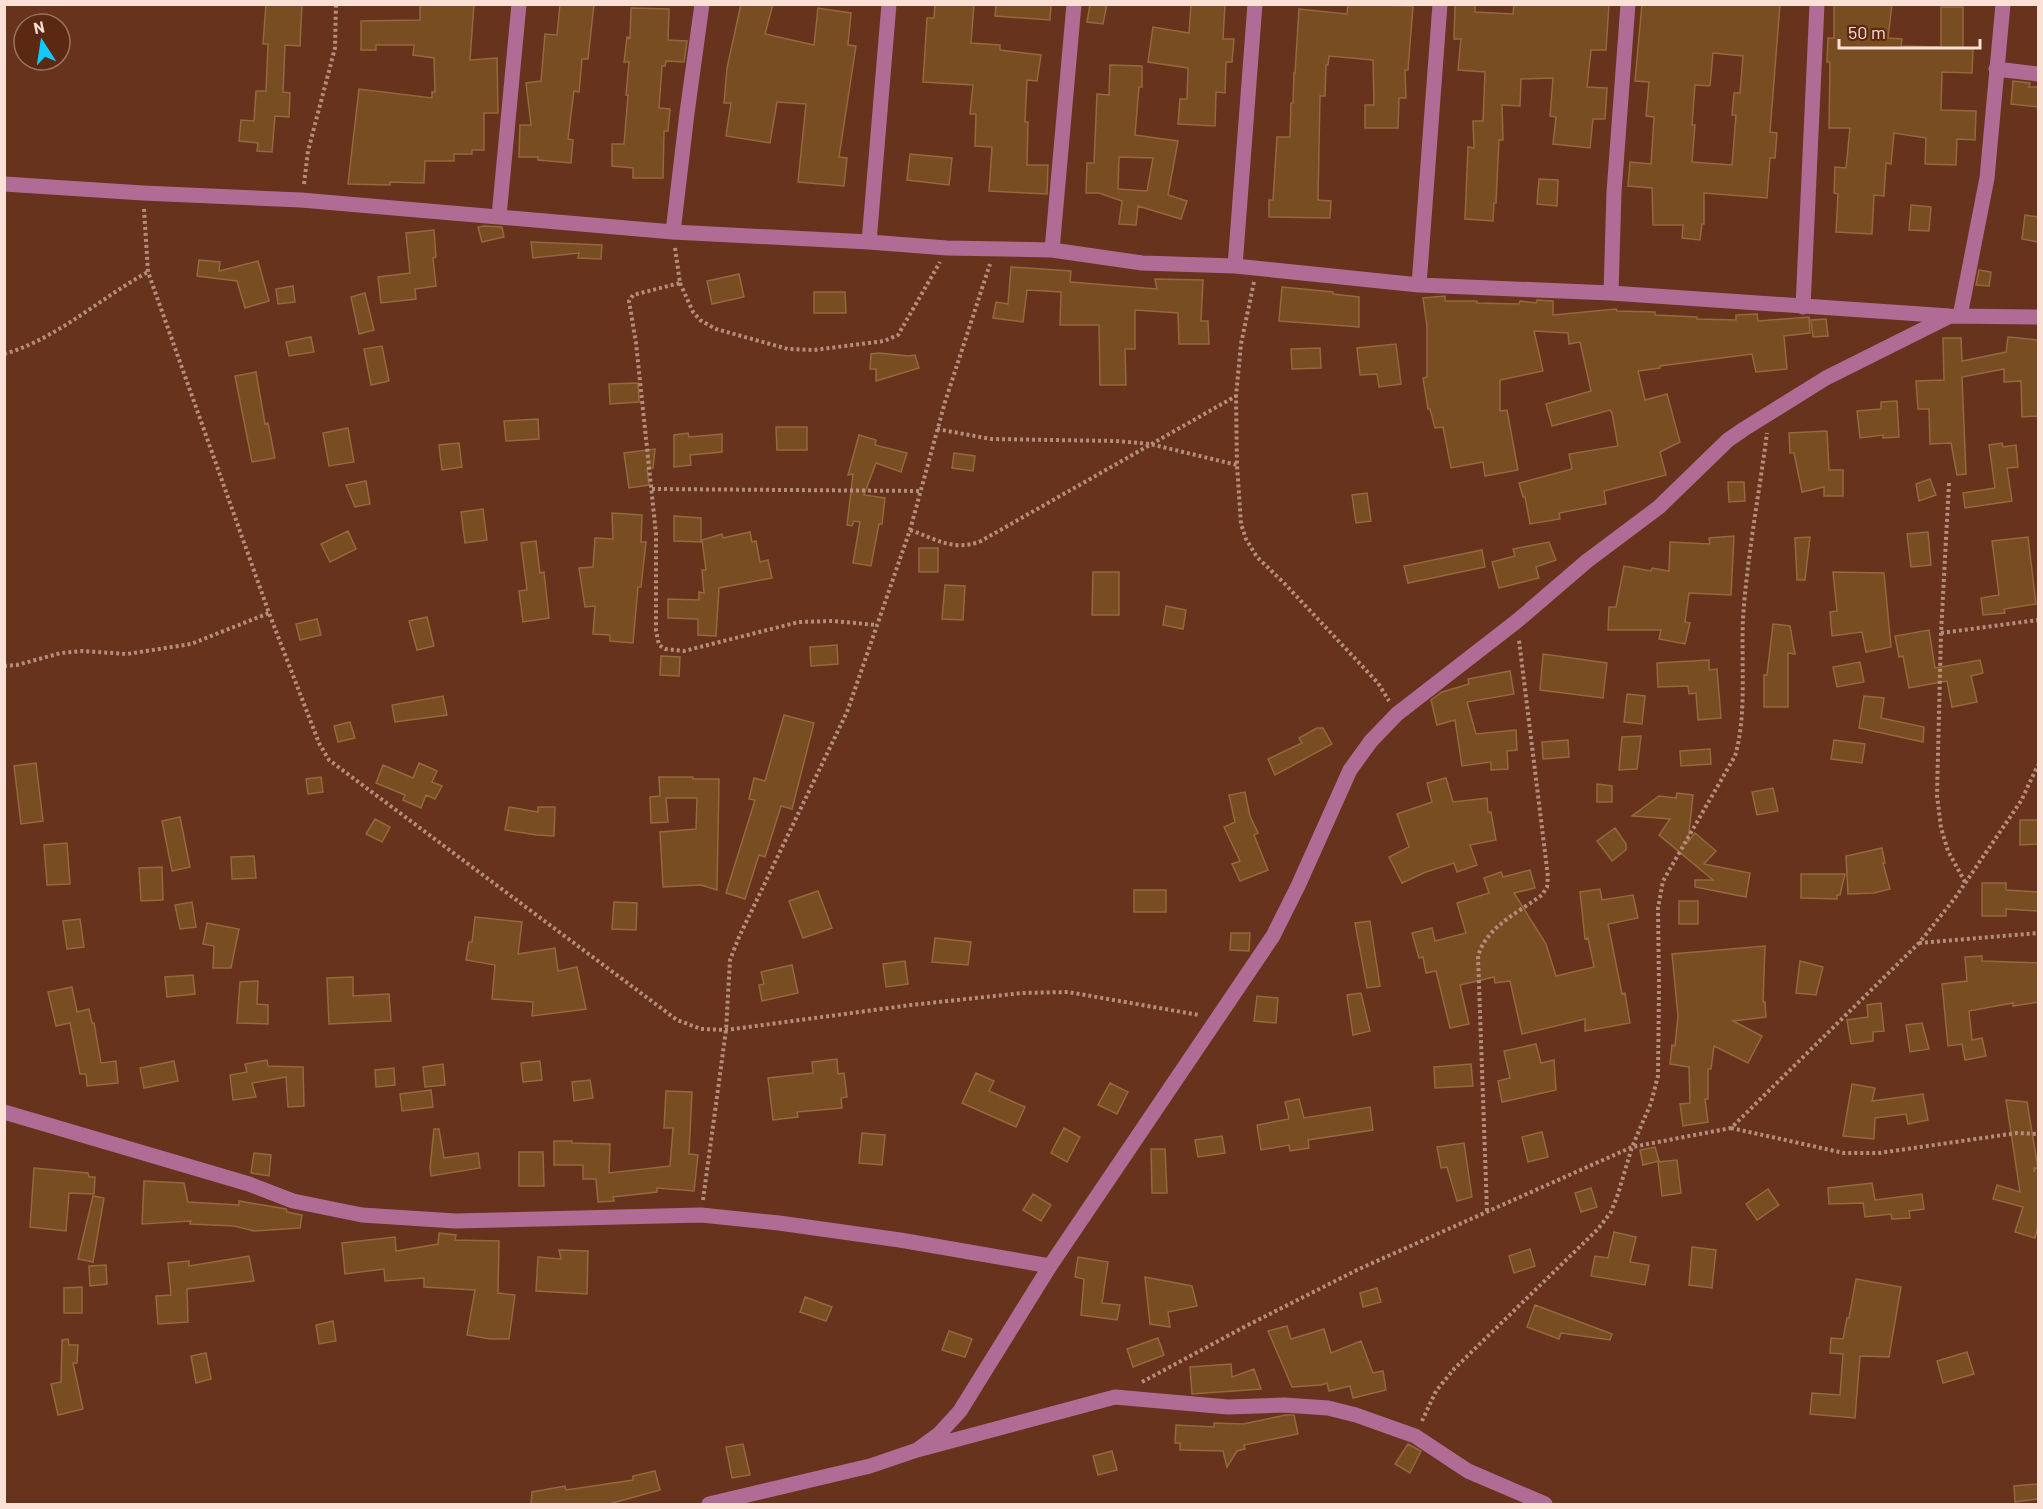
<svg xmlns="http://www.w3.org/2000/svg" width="2043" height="1509" viewBox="0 0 2043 1509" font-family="Barlow,sans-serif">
<rect width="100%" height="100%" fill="#67331c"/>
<path fill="#794d22" stroke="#95683d" stroke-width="1.5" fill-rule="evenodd" d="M266,4H302L300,46L285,45L283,92L290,93L289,117L275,116L272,152L257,151L258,143L239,141L241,120L254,121L256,91H266L268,44H263Z
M420,4H474L470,60L497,58L498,113H484V150H472V154H454V161H425L424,183L390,182V185L348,184L359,89L432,98V92H435L434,58L413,55L414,45H376V50H361V21L420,20Z
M560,4H594L588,59H582L579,92L574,91L568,139L573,140L571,163L538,160V157H519L520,125H531L526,83L541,81L545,34L557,35Z
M741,4H773L765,34L814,45L818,8L851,13L848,45L856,46L839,157L847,158L844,186L798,182L806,104L777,102L770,143L726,136L731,103H724L727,68Z
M935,4H974L971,43L1000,45V50L1041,55L1037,81L1027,80L1025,122H1028L1027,165H1048L1047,194L989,191L992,147L975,146L976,114H970L973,85L923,82L927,18H934Z
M996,4H1051L1050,20L995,16Z
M1090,4H1107L1103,24L1087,22Z
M1191,4H1225L1223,39H1234L1232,62H1226L1225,93L1216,92L1215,126L1178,124L1180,99H1187L1188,68L1148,62L1153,27L1189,33Z
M1348,4L1413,6L1408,70H1405L1406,98H1399L1398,128H1365V105H1374L1373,60L1329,56L1328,65H1326L1325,96H1320L1318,200L1331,201L1330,218L1269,217V200H1273L1277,137H1290L1291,103H1293L1294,73H1295L1299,9L1347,14Z
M1455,4H1475V12L1513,14L1514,4H1609L1606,50H1591L1587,87L1607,88L1605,119H1593L1590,148L1553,144L1556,117L1550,116L1553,78L1521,79L1520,106L1502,105L1503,140H1499L1496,203H1494L1493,221L1465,219L1468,147L1474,148L1473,121H1483L1485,72L1458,70L1461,39H1454Z
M1642,4H1780L1770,132L1777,133L1775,158H1770L1767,198L1704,193V224H1702L1700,240L1682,238L1683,225H1653L1652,188L1628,186L1630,162L1651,164L1654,117L1646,116L1649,82L1635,81ZM1713,53L1743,56L1740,93H1734L1732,115H1736L1732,165L1692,162L1695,125H1692L1695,85L1710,86Z
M1834,4H1892L1888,38L1902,39L1901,46L1941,47V7H1963V48L1973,49L1972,73L1942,72L1941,110L1976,111L1975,140L1957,139L1956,165L1925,164L1926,138L1894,133L1891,164L1886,163L1884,196L1874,195L1872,234L1836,232L1838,194L1834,193L1835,167L1846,168L1850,128H1829L1830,62H1827L1828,38H1834Z
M631,8L669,9L668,40L687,41L684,62L666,61L665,66H662L659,108L670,109L668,131H664L663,178H633V168L612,166V144H624L628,95H626L629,62H624L627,37L630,38Z
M1110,65L1142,66V87H1139L1135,135L1178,141L1168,195L1187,201L1181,219L1138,206L1136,225L1119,224L1122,201L1099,193H1086L1087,163H1094L1097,94L1109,95ZM1119,157L1153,158L1147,191L1118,189Z
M2013,81L2030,83L2029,87H2038V107L2011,104Z
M910,154L952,158L949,185L907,180Z
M1539,179L1558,180L1557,206L1537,204Z
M1911,205L1931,207L1929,231L1909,230Z
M2025,215L2038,217V242L2022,239Z
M484,226L502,227L504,237L482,242L478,227Z
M434,230L436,257L433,258L436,286L415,289L416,299L381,303L378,277L410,273L406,233Z
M531,242L602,245L601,259L578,258L579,253L533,258Z
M199,260L220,262L219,271L258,261L269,301L245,308L237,281L197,276Z
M1011,267L1071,271L1070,282L1157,289L1155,279L1203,280L1201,321H1208L1209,344H1179L1178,313L1135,310V349H1125L1126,385H1100L1099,325H1060L1061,292L1027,290L1023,322L993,318L996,302L1008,304Z
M1979,270L1991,272L1989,286L1976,285Z
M739,274L744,297L712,304L707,281Z
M293,286L295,302L278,304L276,289Z
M1282,287L1333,292V294L1359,297V327L1279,321Z
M814,292H845L846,313H814Z
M365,293L374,330L359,334L351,297Z
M1445,296V301H1477V303L1519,304L1520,301L1536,303L1537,300L1553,301V315L1616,309L1617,311L1655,312V315L1697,317V319L1736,320V315L1757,314L1758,321L1809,317L1810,333L1784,336L1787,369L1756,372L1752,354L1660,366V368L1638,371L1645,400L1667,394L1680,442L1660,452L1666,475L1604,491L1606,504L1559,513L1560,519L1530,524L1525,497H1523L1519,483L1572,469L1569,454L1618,446L1612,413L1610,410L1552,426L1546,404L1591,391L1580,342L1569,344L1568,333L1534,331L1543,371L1500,380V411L1507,410L1518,470L1485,476L1483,462L1451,468L1443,427L1435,428L1430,409H1428L1423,378L1427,377V326L1423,298Z
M1826,319L1828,336L1813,337L1811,320Z
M311,337L314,352L289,356L286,342Z
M2008,337L2038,340V416L2022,417L2021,381L2004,382V369L1962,377L1966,474L1957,475L1951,443L1930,444L1929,409H1918L1916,381L1944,380L1943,338H1961L1962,361L2006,352Z
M1396,344L1401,384L1379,387L1377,374L1360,375L1357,348Z
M382,346L389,381L371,385L364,349Z
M1320,348L1321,368L1292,369L1291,349Z
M879,353L908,356L915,355L919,368L876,381V369H870L871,354Z
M256,372L265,424L268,423L275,458L252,462L235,376Z
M638,383L639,402L610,404L609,384Z
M1897,401L1899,437L1883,438V435L1860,438L1857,411L1881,409V402Z
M538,419L539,439L506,441L504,421Z
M776,427H807V450H777Z
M348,428L354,462L329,466L323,433Z
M1827,431L1829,470H1843V496H1824V487L1802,492L1794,453H1790L1789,433Z
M688,433L689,437L722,434V452L690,455L691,465L674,467V435Z
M859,435L876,440L875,445L907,453L901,472L876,463L864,495L885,498L882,524H879L871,566L853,563L860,522L854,521L852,526L847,525L853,474L848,475Z
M459,443L462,467L442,470L439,445Z
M2002,443L2003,447L2016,445L2018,467L2007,468L2012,501L1965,508L1963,493L1995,488L1989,445Z
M655,449L653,468L647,469L649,485L629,488L624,453Z
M954,453L975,456L973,471L952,468Z
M1930,479L1936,495L1919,501L1916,484Z
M366,481L370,504L355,507L346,485Z
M1728,482H1744L1745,501L1729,502Z
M1367,493L1371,521L1356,523L1352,495Z
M483,509L487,540L465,543L461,512Z
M612,513L642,515L641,542H646L641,587H638L633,643L610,641V635L593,634L595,606L585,607L579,568L593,567L595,538L613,539Z
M674,516L701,518V542L674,541Z
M348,531L356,549L330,562L321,544Z
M750,532L752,542L756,541L760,562L768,560L772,578L719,588L716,636L698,635V619L668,618V599L699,600V592L704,593L702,570H706L702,540L722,534L723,538Z
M1928,532L1931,565L1911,567L1907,534Z
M1734,536L1731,595L1689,593L1685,622L1690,623L1685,644L1659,639L1661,630H1608L1609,607H1616L1624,566L1651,571L1652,568L1669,571L1670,542L1710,544L1709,538Z
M1810,537L1805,580H1797L1795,538Z
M2028,537L2036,604L2004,609L2005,613L1983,615L1981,598L1999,595L1992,541Z
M536,541L540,573L544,572L549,618L523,622L519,591L527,590L521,543Z
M1549,542L1556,560L1536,567L1539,578L1499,588L1492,562L1515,556L1513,549Z
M919,548H938V572H919Z
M1482,550L1485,567L1408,583L1404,566Z
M1093,572H1119V615H1092Z
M1833,572L1884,573L1891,647L1866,652L1862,632L1832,636L1830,612L1837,611Z
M945,585L965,586L963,620L942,619Z
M1166,606L1186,610L1183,629L1163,625Z
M427,617L434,646L417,650L409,621Z
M317,619L321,635L300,640L296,624Z
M1773,624L1790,626L1795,654L1788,653V707H1764V675H1767Z
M1929,630L1935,668L1980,660L1983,673L1971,676L1977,702L1952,707L1947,681L1909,688L1903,656L1899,657L1895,636Z
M837,645L838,664L811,666L810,647Z
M1543,654L1607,663L1603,698L1540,690Z
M661,656L680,657L679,676L660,675Z
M1709,660V670L1717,669L1721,718L1698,720L1696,693L1689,694L1688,686L1658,687L1657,663Z
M1860,662L1864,682L1837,687L1833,667Z
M1510,671L1514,694L1467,702L1476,734L1516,730L1517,750L1507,751L1508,769L1491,770V762L1462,766L1455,720L1437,725L1431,700L1442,692L1469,684L1468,679Z
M1627,694L1645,696L1642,724L1624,722Z
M443,696L447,715L395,722L392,705Z
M1864,696L1884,698L1881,718L1924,727L1923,742L1859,728Z
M784,715L814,723L792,809L781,806L765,857L759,855L745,899L726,893L755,800L749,799L754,778L765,781Z
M350,722L355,738L338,742L334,726Z
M1317,728H1323L1332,744L1275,775L1268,759L1302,743L1299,738Z
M1641,736L1637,769L1619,770L1622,737Z
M1568,740L1569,757L1543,759L1542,742Z
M1834,740L1865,744L1862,763L1831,759Z
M1710,749L1711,764L1681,766L1680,751Z
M36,763L43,821L21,824L14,766Z
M419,763L437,771L432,782L442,786L435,799L426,795L421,808L403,800L405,795L376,783L383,765L413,778Z
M321,777L323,792L308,794L306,779Z
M659,777H693V779H719L717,890L701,885L663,887L660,832L696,829L697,798H666L668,822L651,823L650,797L660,796Z
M1446,778L1453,802L1487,798L1488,812H1491L1496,840L1470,845L1477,865L1457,872L1454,863L1426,872L1402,883L1389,857L1409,847L1397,814L1432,802L1427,783Z
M1597,784L1612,786V802H1597Z
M1773,788L1778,811L1757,815L1752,792Z
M1245,792L1250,816L1258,833L1254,835L1268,870L1240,881L1232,864L1240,861L1224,827L1235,822L1229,795Z
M1677,793L1693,795L1688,842L1695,833L1716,851L1704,864L1750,873L1746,897L1695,887V880H1713L1659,835L1670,819L1632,816L1659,796L1676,798Z
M509,807L538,812V807H555L554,836L537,835L505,830Z
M180,817L190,867L172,871L162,821Z
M375,819L390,827L382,842L366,834Z
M2020,820H2038V844L2020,845Z
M1615,828L1626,844V850L1612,861L1597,841Z
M67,843L70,884L47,885L44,845Z
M1882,848L1885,863H1883L1890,889L1874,893L1848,894L1846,856Z
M254,856L256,878L232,879L231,857Z
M162,867L163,900L141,901L139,868Z
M1530,870L1535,888L1514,893L1546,944L1556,976L1594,967L1588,938L1585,939L1580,892L1600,889L1602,900L1633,895L1638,918L1608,924L1622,994L1625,993L1630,1023L1585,1031V1019L1522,1034L1510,981L1495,983L1494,977L1460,985L1469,1024L1450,1028L1436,971L1426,973L1423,957L1419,958L1412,933L1432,928L1435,941L1466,933L1457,903L1489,893L1484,878L1501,872L1503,877Z
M1801,874H1845L1840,895H1837V899L1801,898Z
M1982,883H2006V890L2038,892V911L2006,909V916H1982Z
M1134,890H1166V912H1134Z
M818,891L832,928L803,938L789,901Z
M1679,901H1698V924H1679Z
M192,902L196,927L180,929L175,905Z
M614,902L637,903L636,930L612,929Z
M475,917L522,922L518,954L555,948L558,971L577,967L586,1009L532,1016L533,1002L492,999L495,965L466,960L469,942H472Z
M80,919L84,947L67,949L63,921Z
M1370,921L1380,986L1367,988L1355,923Z
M207,923L239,929L231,968H213L214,946L203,944Z
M1231,933H1250L1249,951L1230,950Z
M935,938L971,942L968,965L932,962Z
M1765,946L1763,1002H1765L1766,1017L1733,1021L1762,1036L1748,1063L1714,1046L1711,1069H1708V1099H1705L1708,1122L1683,1126L1680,1104L1690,1103L1689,1067L1670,1064L1672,1045L1675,1046L1678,1016L1672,954Z
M1982,956V961L2038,963V1002L2013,1006V1003L1969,1011L1972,1040L1982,1038L1986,1056L1965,1060L1962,1044L1948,1046L1942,984L1967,981L1965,957Z
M905,961L908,984L886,987L883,964Z
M1800,961L1823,967L1816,995L1796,993Z
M792,965L798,993L762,1001L759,985L764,984L761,972Z
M193,975L195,994L167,997L165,977Z
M353,977V996L389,994L391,1021L329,1024L327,978Z
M258,981L257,1004L268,1005V1024L237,1023L240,982Z
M72,987L77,1012L89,1009L92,1023H94L101,1063L116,1061L118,1083L87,1086L86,1074H80L70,1023L56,1026L48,992Z
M1361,993L1370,1031L1353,1035L1347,995Z
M1257,996L1278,998L1276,1023L1254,1021Z
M1881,1003L1884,1031L1873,1032V1041L1851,1044L1847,1020L1868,1017L1867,1005Z
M1922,1023L1929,1049L1910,1052L1906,1025Z
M1536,1044L1541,1063L1554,1060L1556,1090L1502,1102L1498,1081L1510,1078L1504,1051Z
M837,1059L838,1074L844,1073L847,1097L841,1098L842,1108L797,1112L798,1117L773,1120L768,1078L813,1073L812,1062Z
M267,1060L268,1066L303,1067L304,1106L288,1107L286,1077L252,1083L256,1097L233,1100L230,1075L247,1072L245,1064Z
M174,1061L178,1081L144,1088L140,1068Z
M540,1061L542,1080L523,1082L521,1063Z
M443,1064L445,1085L425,1087L423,1067Z
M1471,1064L1473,1086L1435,1088L1434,1067Z
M394,1068L395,1085L376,1087L375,1070Z
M976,1073L994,1081L989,1091L1025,1107L1016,1127L962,1103Z
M590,1080L593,1098L574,1101L572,1082Z
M1110,1083L1128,1092L1117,1114L1098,1105Z
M1852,1084L1875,1088L1872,1101L1923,1094L1928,1120L1908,1124L1906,1114L1875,1118L1874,1139L1843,1136Z
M431,1090L433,1107L402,1111L400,1094Z
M666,1091L692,1092L689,1154L698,1155L694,1191L657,1188V1192L613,1197L614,1201L598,1202L596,1179H583V1165H554V1141H572V1143L610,1144L609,1173L670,1166L673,1128H664Z
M1299,1099L1304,1118L1370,1107L1373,1130L1308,1140L1309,1148L1290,1151L1289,1145L1261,1150L1257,1125L1289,1119L1285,1102Z
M2006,1100L2027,1102L2038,1168H2034V1172L2035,1168L2038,1169V1226L2035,1238L2015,1232L2023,1207L1993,1199L1997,1185L2020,1192Z
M1064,1128L1080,1137L1067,1162L1051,1153Z
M434,1129H439L444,1158L478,1153L480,1168L431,1176L430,1168Z
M1542,1132L1548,1157L1528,1162L1522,1137Z
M862,1133L885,1135L882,1165L859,1163Z
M1222,1136L1225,1153L1198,1157L1195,1140Z
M1464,1143L1472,1197L1457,1201L1447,1167L1441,1168L1437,1147Z
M1655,1147L1659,1161L1643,1165L1640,1150Z
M1151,1149H1165L1167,1193H1152Z
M519,1152H543L544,1186H519Z
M254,1153L271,1155L269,1176L251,1173Z
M1677,1160L1681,1193L1662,1196L1658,1162Z
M34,1168L88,1173L89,1177H95L94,1194L69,1193L66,1231L30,1227Z
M144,1181L184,1183L188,1202L239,1205V1201L286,1209L287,1212L302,1215L300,1228L254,1231L234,1226L190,1224L191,1221L142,1224Z
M1872,1183L1875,1200L1922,1194L1924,1209L1909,1211L1910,1218L1892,1219L1891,1214L1865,1217L1863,1203L1829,1204L1828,1188Z
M1591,1188L1597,1207L1581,1212L1575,1193Z
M1768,1189L1779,1205L1757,1220L1746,1204Z
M1033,1194L1051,1205L1041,1221L1023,1210Z
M93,1196L104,1198L93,1262L78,1259Z
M1614,1232L1636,1237L1630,1262L1649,1265L1645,1285L1591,1276L1595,1256L1608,1258Z
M439,1233L456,1235L455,1240L499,1241L498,1293L515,1295L509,1339H490L467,1335L475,1290L424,1287V1278L385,1281L384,1269L345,1274L342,1243L395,1237L396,1251L438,1244Z
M1692,1247L1716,1250L1712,1288L1689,1285Z
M1530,1249L1535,1266L1514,1273L1509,1256Z
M559,1250L588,1251L587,1294L536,1291L538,1257L561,1259Z
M249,1256L254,1281L187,1289L188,1322L158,1324L156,1296L171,1295L168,1263L189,1261V1266Z
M1078,1257L1108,1262L1102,1303L1120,1305L1117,1320L1081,1315L1084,1279L1075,1277Z
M106,1265L107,1284L90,1286L89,1266Z
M1145,1277L1192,1286L1197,1306L1168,1312L1170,1327L1150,1324Z
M1856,1279L1901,1287L1889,1357L1860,1356L1855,1418L1810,1414L1812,1393L1840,1395L1843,1354L1830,1353L1831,1338L1843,1339L1847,1318H1849Z
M82,1287V1313H64V1288Z
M1377,1288L1381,1302L1363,1307L1360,1293Z
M805,1297L832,1307L826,1321L800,1312Z
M1535,1305L1612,1334L1610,1340L1561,1333L1559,1339L1527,1327Z
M333,1321L336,1341L319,1344L316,1325Z
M1287,1326L1291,1339L1324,1329L1331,1353L1361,1341L1373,1373L1383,1371L1386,1390L1353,1398L1350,1386L1329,1391L1327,1383L1321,1385L1292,1387L1268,1331Z
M949,1331L972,1339L965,1357L942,1350Z
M1158,1338L1164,1355L1133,1367L1127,1349Z
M68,1339L69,1345H78L77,1363H73L83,1409L58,1415L51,1384L61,1382L62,1340Z
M1967,1352L1974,1374L1943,1383L1937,1361Z
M206,1353L211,1379L196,1383L191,1356Z
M1231,1364L1232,1377L1254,1369L1261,1389L1192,1394L1190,1367Z
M1286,1415H1294L1298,1434L1244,1445L1245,1449L1237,1451L1227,1467L1223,1451L1180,1450V1443H1175L1176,1425L1214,1427V1423L1243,1424Z
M743,1444L750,1475L732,1478L726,1447Z
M1408,1444L1421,1451L1410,1473L1395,1464Z
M1112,1451L1117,1470L1098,1475L1093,1456Z
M655,1471L660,1490L609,1504H531L532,1492L565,1486L566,1490L633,1480V1476Z
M2038,1484V1499L2015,1502L2014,1486Z"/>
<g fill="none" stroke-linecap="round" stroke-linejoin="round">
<path stroke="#b48d7d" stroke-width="4" stroke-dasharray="3 3" stroke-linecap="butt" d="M304,184L308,151L335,48L336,4
M144,209L148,272L269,613L319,743L329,760L677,1020L701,1029L726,1030L911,1005L1022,993L1068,992L1199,1015
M675,248L680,283L633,295L629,301L636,343L656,534V631L659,645L665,649L684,651L799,622L833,621L877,625
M1254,282L1241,344L1236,396L1237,465L1241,524L1246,539L1257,557L1284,583L1378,683L1389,701
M680,283L693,312L700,320L716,329L788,349L814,350L884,341L898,335L940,262
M4,354C57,339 100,298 148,272
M937,429L991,439L1116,441L1150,444L1237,465
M1949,483L1941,633L1937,795L1941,828L1948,851L1965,882
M652,489L921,491
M910,530C936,539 954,552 981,541L1236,396
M1941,633L2038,620
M4,666L17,665L61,653L83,651L127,654L191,644L269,613
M1919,943L2038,933
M1731,1128L1844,1153H1879L2017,1133L2038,1134
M703,1200L726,1030L730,960L739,937L847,712L910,530L945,402L990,264
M1487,1211L1478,956C1487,926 1518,913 1542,895L1547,887L1548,877L1519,640
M1142,1382L1246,1326L1359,1269L1632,1147L1731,1128L1919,943L1955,898L2021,801L2038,765
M1422,1421L1436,1391L1454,1369L1598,1229L1611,1212L1618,1194L1632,1147L1651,1103L1658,1076L1659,986L1658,908L1663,881L1735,756C1747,716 1741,662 1743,619C1747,557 1759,495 1767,433"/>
<path stroke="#b16c96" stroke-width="15" d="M1996,69L2038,74
M4,184L143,193L301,200L673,232L869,242L947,248L1052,250L1142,263L1235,266L1419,285L1611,293L1950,316L2038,317
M499,216L519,4
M673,232L687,113L702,4
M869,242L889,4
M1052,250L1074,4
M1235,266L1255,4
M1419,285L1440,4
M1611,293L1614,192L1628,4
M1803,307L1817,4
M1960,316L1987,178L2003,4
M4,1112L249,1184L293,1201L362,1215L455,1221L701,1215L779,1223L900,1240L1050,1266
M917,1450L939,1434L960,1411L1050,1266L1273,936L1298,886L1350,770L1371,741L1397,714L1517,621L1587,561L1659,507L1728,440L1744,429L1826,378L1948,317
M709,1504L870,1466L917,1450L1115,1397L1228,1407L1284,1405L1328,1408L1356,1415L1415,1436L1468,1471L1545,1504"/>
</g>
<rect width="2043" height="1509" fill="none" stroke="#fbe0d5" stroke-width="12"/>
<g transform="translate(42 42) rotate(348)"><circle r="28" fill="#5b2811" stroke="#9b725f" stroke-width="1.5"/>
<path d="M0-4.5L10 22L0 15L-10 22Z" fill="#0fcafa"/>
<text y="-9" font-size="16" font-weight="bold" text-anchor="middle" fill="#fbe0d5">N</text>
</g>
<path d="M1839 39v9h141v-9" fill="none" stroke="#fbe0d5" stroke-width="3"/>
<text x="1848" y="39" font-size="18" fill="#fbe0d5" stroke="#5b2811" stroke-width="4.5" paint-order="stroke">50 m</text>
</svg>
